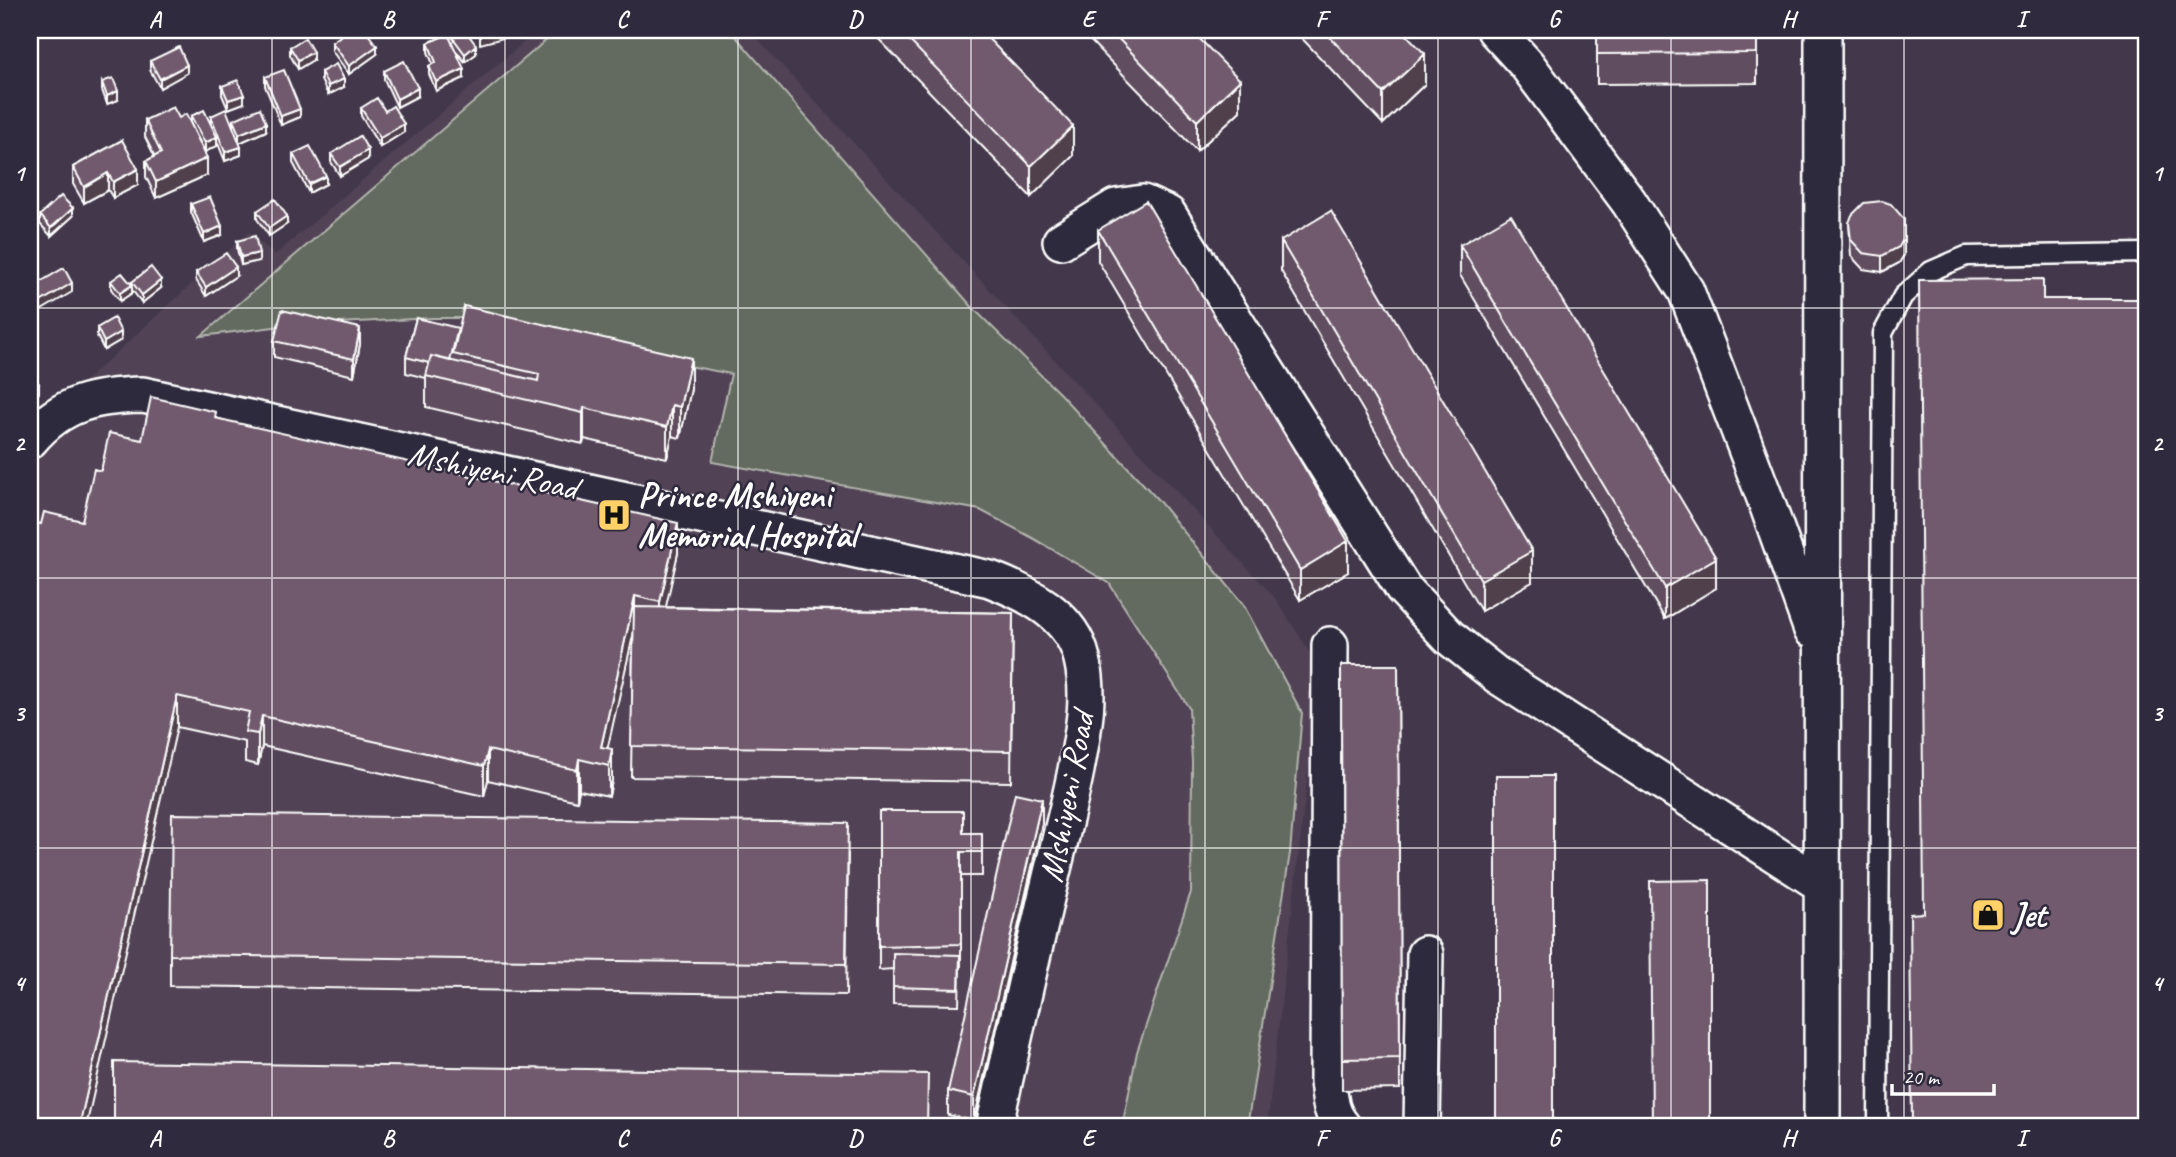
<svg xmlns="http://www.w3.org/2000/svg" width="2176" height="1157" viewBox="0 0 2176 1157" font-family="Caveat,sans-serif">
<rect width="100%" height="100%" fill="#43384b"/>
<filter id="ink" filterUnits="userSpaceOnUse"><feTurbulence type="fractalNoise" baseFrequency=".0143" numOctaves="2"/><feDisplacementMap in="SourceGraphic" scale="14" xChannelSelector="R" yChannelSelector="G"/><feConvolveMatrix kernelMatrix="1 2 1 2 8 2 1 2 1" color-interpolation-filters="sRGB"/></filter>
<g filter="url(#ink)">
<path fill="#514255" d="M538,30H749L1276,599L1320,669L1267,1127H30V431L249,232L275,255Z"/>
<path fill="#646b5e" stroke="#b2b5ae" stroke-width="2" d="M558,30H730L974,309L1061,395L1158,500L1243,604L1302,713L1290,853L1247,1127H1122L1137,1052L1191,892L1192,762L1189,708L1109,583L1031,537L980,510L712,462L731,374L684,365L496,318H433L282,326L201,336Z"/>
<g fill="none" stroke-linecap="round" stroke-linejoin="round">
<defs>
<path id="lane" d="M1878,1127L1883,333L1903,296L1931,271L1966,256L2146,253"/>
<path id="street" d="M1495,30L1527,65L1629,202L1686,291L1766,501L1812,630
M1061,241L1116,207L1143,203L1168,214L1403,588L1449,637L1498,676L1821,884
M30,440C62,402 96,396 143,395L990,579C1029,594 1072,615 1082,659C1091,697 1083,732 1076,770C1066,820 1052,870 1041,920C1024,989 1010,1058 994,1127
M1330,645L1328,1080C1330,1099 1330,1113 1343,1127
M1422,1127L1425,954
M1822,1127L1823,30"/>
</defs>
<use href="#lane" stroke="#fff" stroke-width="23"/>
<use href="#street" stroke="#fff" stroke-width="40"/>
<use href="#lane" stroke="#2f2a3d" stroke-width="18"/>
<use href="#street" stroke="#2f2a3d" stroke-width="35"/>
</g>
<path fill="#614d5e" stroke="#fff" stroke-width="2" d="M870,30H980L1073,156L1031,197Z
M1080,30H1191L1240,111L1197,151Z
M1294,30H1402L1425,84L1383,124Z
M1597,30H1757V83L1597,84Z
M448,31L476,54L465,62L455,50L464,78L436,91L429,74V66L433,64L428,52V43L448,34Z
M332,42L377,54L349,74L332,51Z
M290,47L313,60L298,69L290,55Z
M150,61L187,73L160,88L150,70Z
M384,71L418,96L397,107L384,79Z
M321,72L344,87L328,95L321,80Z
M265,77L300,117L281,125L265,86Z
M102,82L118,100L107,104L102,90Z
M222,86L244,103L228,109L222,95Z
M361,108L385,111L404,132L380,147L361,116Z
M191,116L211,123V116L233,126V120L266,131L239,143L241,155L225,161L217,141V146L205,152L191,125Z
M145,120L207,175L156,198L146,177V161L155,157L145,137Z
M122,140L138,185L113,198L108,190L84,203L73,184V167Z
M293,154L326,184L309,193L293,163Z
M331,154L368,159L340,176L331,162Z
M191,204L222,235L204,242L191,212Z
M257,211L287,224L269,236L257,219Z
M40,215L73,216L51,236L40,224Z
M1849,223L1904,255L1899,263L1882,272L1863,269L1851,256Z
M1098,230L1348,572L1300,600L1098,261Z
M237,241L259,261L241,265L237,249Z
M1281,241L1532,582L1481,611L1281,271Z
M1460,245L1716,588L1665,619L1460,275Z
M196,272L236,276L206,296L196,280Z
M111,281L132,285V282L161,288L142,303L132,290V293L120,301L111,289Z
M416,318L691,389L680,438L672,436L667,458L584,439L583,444L426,407V378L406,373V357Z
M97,328L121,340L104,350L97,336Z
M274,341L360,344L354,376L274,357Z
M216,418L678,553L665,607L1013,613L1011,782L631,777L633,634L607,748L612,780L609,796L579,790L577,801L488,780L484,796L262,746L258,765L245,762V742L177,727L41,524L82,521L101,471L142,440Z
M1341,665H1398L1400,1089L1342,1090Z
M879,811L963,833H982V876H961V968H960L959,1005L893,1004V969L879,970Z
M1042,823L974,1121L948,1115V1091Z
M848,854L846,995L170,986V955Z"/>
<path fill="#4f3f4c" stroke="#fff" stroke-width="2" d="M504,30H511V36L480,44V35Z
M476,45V54L465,62V54Z
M377,46V54L349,74V66Z
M313,52V60L298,69V60Z
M1425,54V84L1383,124V93Z
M187,65V73L160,88V79Z
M464,69V78L436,91V82Z
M344,79V87L328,95V86Z
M1240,80V111L1197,151V121Z
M418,88V96L397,107V99Z
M118,91V100L107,104V96Z
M244,95V103L228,109V100Z
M300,109V117L281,125V116Z
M266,123V131L239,143V134Z
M404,124V132L380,147V138Z
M1073,126V156L1031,197V166Z
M217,137V146L205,152V143Z
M241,147V155L225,161V152Z
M368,150V159L340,176V167Z
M207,158V175L156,198V182Z
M138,169V185L113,198V182Z
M108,173V190L84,203V187Z
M326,176V184L309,193V184Z
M73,208V216L51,236V228Z
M287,216V224L269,236V228Z
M222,226V235L204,242V234Z
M1904,238V255L1899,263L1882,272V256Z
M259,253V261L241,265V257Z
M236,267V276L206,296V287Z
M161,280V288L142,303V295Z
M72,283V292L30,317V308Z
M132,285V293L120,301V293Z
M360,328V344L354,376V359Z
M121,332V340L104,350V342Z
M691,358V389L680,438V407Z
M39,384V393L30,401V392Z
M672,405V436L667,458V427Z
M584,408V439L583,444V413Z
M678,523V553L660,633V602Z
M1348,541V572L1300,600V570Z
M1532,551V582L1481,611V580Z
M1716,558V588L1665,619V588Z
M635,596V627L604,764L601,747Z
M177,696V727L86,1127H79Z
M262,716V746L258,765V734Z
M612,749V780L609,796V766Z
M488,750V780L484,796V766Z
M579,759V790L577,801V770Z
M1042,799V823L974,1121V1097Z"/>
<path fill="#715a6d" stroke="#fff" stroke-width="2" d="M349,30H365L377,46L349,66L332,42Z
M450,30H465L476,45L465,54L448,31Z
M479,30H504L480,35Z
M899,30H980L1073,126L1031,166Z
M1110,30H1191L1240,80L1197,121Z
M1323,30H1402L1425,54L1383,93Z
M1597,30H1757V53L1597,54Z
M448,34L464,69L436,82L429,66L436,62L428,43Z
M305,38L313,52L298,60L290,47Z
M179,47L187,65L160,79L150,61Z
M404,61L418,88L397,99L384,71Z
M336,64L344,79L328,86L321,72Z
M284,70L300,109L281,116L265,77Z
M113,78L118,91L107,96L102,82Z
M238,80L244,95L228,100L222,86Z
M377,98L385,111L393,106L404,124L380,138L361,108Z
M173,107L179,118L186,114L207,158L156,182L146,161L161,153L145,120Z
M260,108L266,123L239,134L233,120Z
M226,109L241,147L225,152L211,116Z
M204,110L217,137L205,143L191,116Z
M360,136L368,150L340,167L331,154Z
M122,140L138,169L113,182L108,173L84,187L73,167Z
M310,146L326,176L309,184L293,154Z
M61,196L73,208L51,228L40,215Z
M210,197L222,226L204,234L191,204Z
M275,199L287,216L269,228L257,211Z
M1146,201L1348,541L1300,570L1098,230Z
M1882,201L1891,204L1904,219V238L1899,247L1882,256L1863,253L1851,240L1849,223L1852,215L1864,203Z
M1331,211L1532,551L1481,580L1281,241Z
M1511,215L1716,558L1665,588L1460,245Z
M255,236L259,253L241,257L237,241Z
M226,253L236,267L206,287L196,272Z
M151,267L161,280L142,295L132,282Z
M64,268L72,283L30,308V288Z
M122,273L132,285L120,293L111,281Z
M2043,279V299H2146V1127H1912L1910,914L1924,913L1919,280Z
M464,306L691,358L680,407L672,405L667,427L584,408L583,413L426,376L431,356L538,381L539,374L453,354Z
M282,310L360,328L354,359L274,341Z
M114,318L121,332L104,342L97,328Z
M416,318L458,328L450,361L431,356L429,363L406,357Z
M30,374L39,384L30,392Z
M151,397L216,412L215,418L678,523L660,602L635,596L601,747L612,749L609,766L579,759L577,770L488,750L484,766L262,716L258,734L245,732L249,712L177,696L79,1127H30V522L41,524L44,512L82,521L94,469L101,471L109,433L142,440Z
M634,607L1013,613L1011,751L631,746Z
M1341,665H1398L1400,1058L1342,1059Z
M1496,776H1553V1127H1496Z
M1015,793L1042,799L974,1097L948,1091Z
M879,811H963V833H982V852H961V944L879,946Z
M172,814L848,823L846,964L170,955Z
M1710,880V1127H1652L1650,881Z
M893,953L960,955L959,989L893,987Z
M114,1062L928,1074L927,1127H114Z"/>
</g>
<path fill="none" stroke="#fff" stroke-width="2" stroke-opacity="0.55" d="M272,30V1127M505,30V1127M738,30V1127M971,30V1127M1205,30V1127M1438,30V1127M1671,30V1127M1904,30V1127M30,308H2146M30,578H2146M30,848H2146"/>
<defs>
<symbol id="hospital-square" viewBox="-11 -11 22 22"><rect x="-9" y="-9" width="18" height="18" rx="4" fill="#ffd166" stroke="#2f2a3d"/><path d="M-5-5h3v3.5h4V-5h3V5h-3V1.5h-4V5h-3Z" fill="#111"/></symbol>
<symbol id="shop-square" viewBox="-11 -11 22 22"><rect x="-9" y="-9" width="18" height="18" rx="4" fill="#ffd166" stroke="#2f2a3d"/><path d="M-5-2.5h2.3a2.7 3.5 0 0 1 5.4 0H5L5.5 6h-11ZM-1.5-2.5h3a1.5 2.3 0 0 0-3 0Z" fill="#111"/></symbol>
</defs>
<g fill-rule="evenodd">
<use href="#hospital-square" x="595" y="496" width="38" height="38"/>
<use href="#shop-square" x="1969" y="896" width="38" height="38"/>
</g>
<g text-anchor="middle" stroke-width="5" stroke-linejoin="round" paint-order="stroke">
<g font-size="35" fill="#fff" stroke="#2f2a3d">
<text transform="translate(493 470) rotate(12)" y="12">Mshiyeni Road</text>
<text transform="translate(1066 797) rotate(-79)" y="12">Mshiyeni Road</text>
</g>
<g font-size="35" font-weight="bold" fill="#fff" stroke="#2f2a3d" text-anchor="start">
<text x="638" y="507">Prince Mshiyeni<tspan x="638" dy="40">Memorial Hospital</tspan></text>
<text x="2012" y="927">Jet</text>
</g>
</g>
<rect width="2176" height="1157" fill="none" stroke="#2f2a3d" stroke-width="77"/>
<path d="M1892 1084v10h102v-10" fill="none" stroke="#ffffff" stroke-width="3.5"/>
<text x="1903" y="1084" font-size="21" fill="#ffffff" stroke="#2f2a3d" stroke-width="5" paint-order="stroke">20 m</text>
<rect x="38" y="38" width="2100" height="1080" fill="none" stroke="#fff" stroke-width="2.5"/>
<g font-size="23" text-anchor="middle" font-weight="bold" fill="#fff">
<text x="155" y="27">A</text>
<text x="388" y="27">B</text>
<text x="622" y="27">C</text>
<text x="855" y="27">D</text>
<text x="1088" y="27">E</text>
<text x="1321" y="27">F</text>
<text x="1554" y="27">G</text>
<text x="1788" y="27">H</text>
<text x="2021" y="27">I</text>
<text x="19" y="181">1</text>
<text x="2157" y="181">1</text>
<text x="19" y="451">2</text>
<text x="2157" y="451">2</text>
<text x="19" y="721">3</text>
<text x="2157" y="721">3</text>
<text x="19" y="991">4</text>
<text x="2157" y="991">4</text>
<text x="155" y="1146">A</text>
<text x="388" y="1146">B</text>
<text x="622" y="1146">C</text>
<text x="855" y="1146">D</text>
<text x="1088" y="1146">E</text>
<text x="1321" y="1146">F</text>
<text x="1554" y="1146">G</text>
<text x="1788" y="1146">H</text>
<text x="2021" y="1146">I</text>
</g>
</svg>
